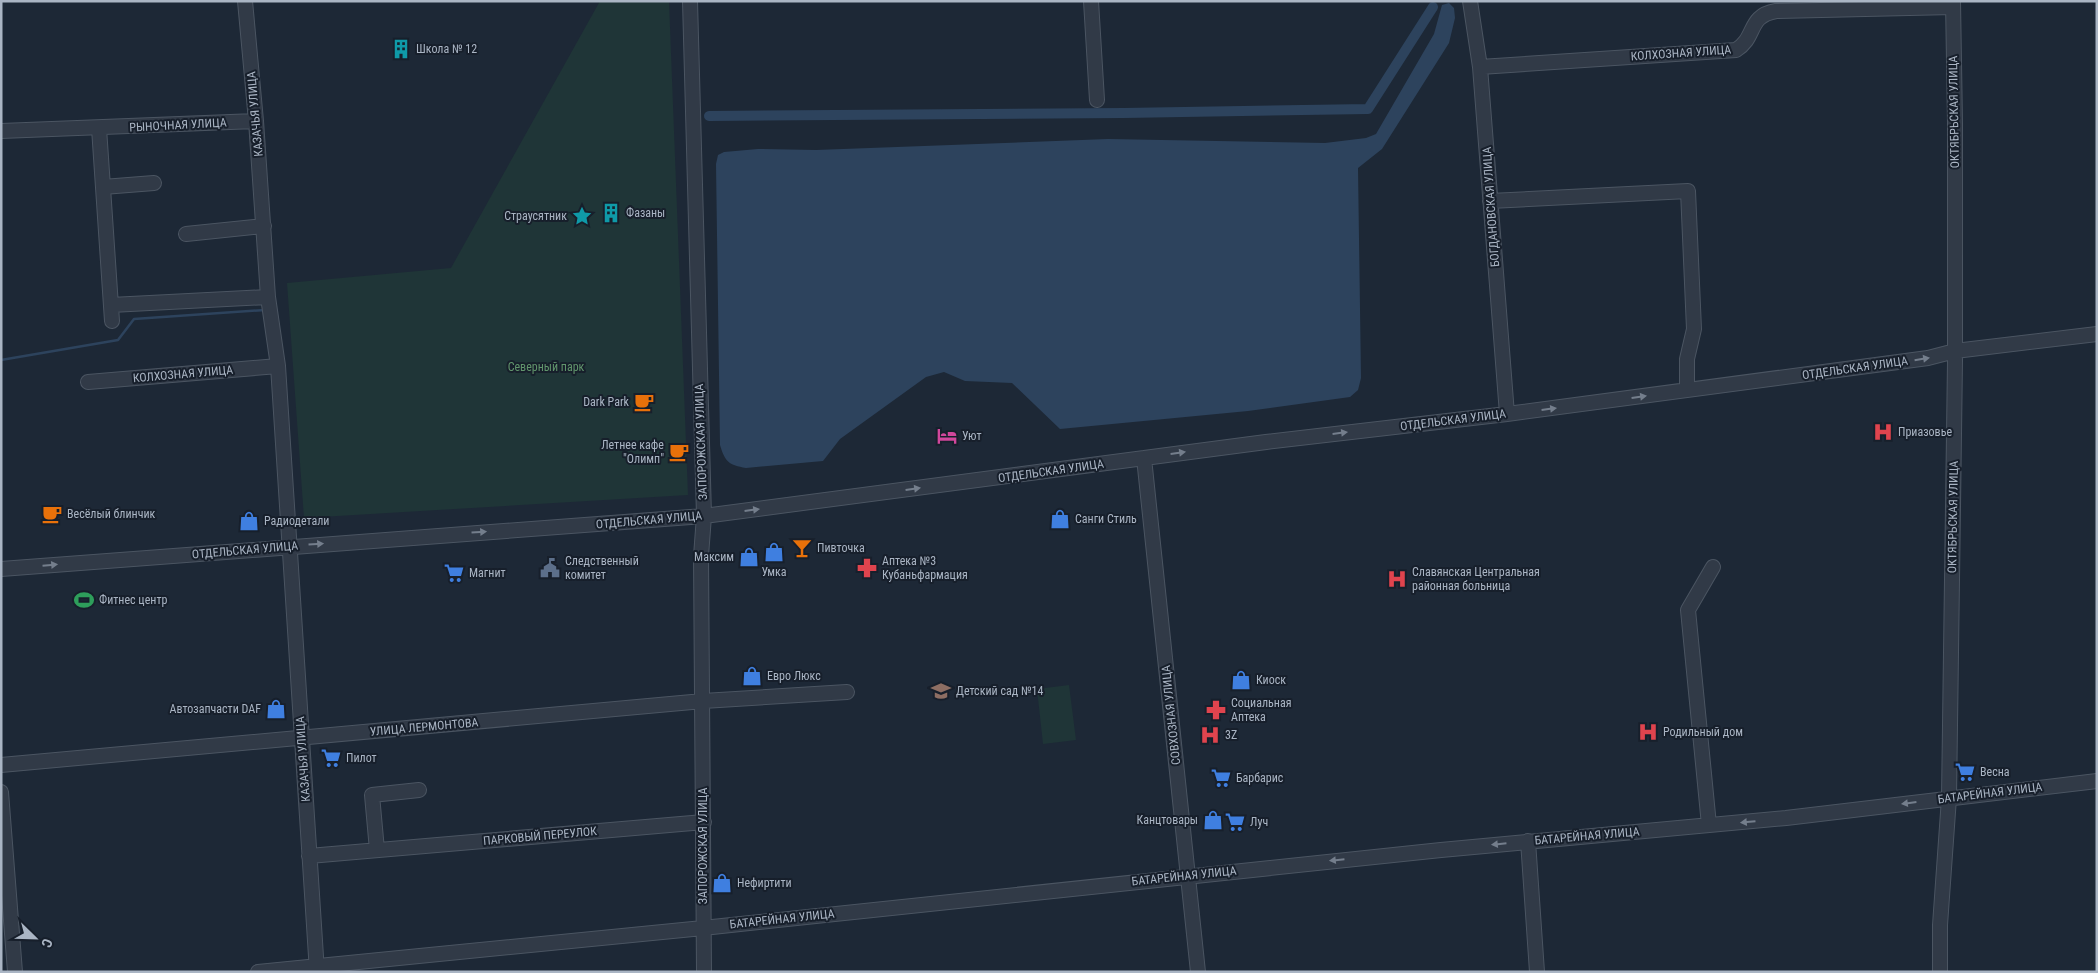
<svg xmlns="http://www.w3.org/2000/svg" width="2098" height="973" viewBox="0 0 2098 973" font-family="'Roboto Condensed',sans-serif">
<rect width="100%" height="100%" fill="#1d2836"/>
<path fill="#1f3537" d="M600,1H669L688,495L304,518L287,283L451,268Z
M1069,685L1076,740L1043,744L1037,689Z"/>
<path fill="#2d435d" d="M1449,3L1454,8L1455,18L1449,43L1382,149L1358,168L1361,378L1358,390L1350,397L1248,411L1060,429L1012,383L965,381L944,372L926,377L840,439L823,461L746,468C729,465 725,462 720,445L716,164L718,155L724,152L758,149L816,150L1108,139L1325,143L1366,138L1376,134L1434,34L1442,5Z"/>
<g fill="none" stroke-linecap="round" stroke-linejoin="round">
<path stroke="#2d435d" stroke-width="2.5" d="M1,360L118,340L134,319L265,310"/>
<path stroke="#2d435d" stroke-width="10" d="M709,116L1124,113L1368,109L1433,7"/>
<defs>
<path id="minor" d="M245,1L256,121L268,297L278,366L317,972
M690,1L704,516L701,556L704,972
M1091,1L1097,100
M1470,1L1480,67L1507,414
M1480,67L1736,50C1757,37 1747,16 1776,11L1953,7
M99,128L112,321
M1,131L256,121
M103,187L154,183
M1490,201L1688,191L1694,329L1687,359V390
M186,234L264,226
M111,305L268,297
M88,382L278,366
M1144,458L1198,972
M1,569L704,516L1266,442L1507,414L1928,358L1955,351L2097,334
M1,765L703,701L847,692
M1,792L15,972
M1709,825L1688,610L1713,567
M1528,841L1537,972
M377,850L372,795L419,790
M309,856L704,822
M258,972L703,928L1441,850L1786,818L2097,781
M1940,972V925L1949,798L1955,361V123L1953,1"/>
</defs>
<use href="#minor" stroke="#4b5562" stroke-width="16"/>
<use href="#minor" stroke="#313a47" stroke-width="14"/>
</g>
<defs><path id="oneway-solid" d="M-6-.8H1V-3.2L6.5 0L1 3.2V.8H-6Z" transform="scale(1.25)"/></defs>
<g fill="#747e8c">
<use href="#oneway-solid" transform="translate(1922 359) rotate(-9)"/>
<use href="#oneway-solid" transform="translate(1639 397) rotate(-8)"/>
<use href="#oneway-solid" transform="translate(1549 409) rotate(-7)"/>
<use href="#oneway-solid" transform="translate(1340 433) rotate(-7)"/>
<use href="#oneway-solid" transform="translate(1178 453) rotate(-8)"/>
<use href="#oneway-solid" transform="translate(913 489) rotate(-8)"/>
<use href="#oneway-solid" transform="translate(752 510) rotate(-7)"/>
<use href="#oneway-solid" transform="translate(479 532) rotate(-4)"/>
<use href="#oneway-solid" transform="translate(316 544) rotate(-4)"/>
<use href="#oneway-solid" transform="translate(50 565) rotate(-5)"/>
<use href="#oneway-solid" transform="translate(1909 803) rotate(173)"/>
<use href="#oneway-solid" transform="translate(1748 822) rotate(175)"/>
<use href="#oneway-solid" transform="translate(1499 844) rotate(174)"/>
<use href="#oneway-solid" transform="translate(1337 860) rotate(174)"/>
</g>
<defs>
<symbol id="building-bare" viewBox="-9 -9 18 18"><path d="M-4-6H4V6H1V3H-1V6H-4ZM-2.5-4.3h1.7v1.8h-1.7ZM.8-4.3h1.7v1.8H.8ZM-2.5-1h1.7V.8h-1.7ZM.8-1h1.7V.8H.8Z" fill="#0f9aa8" stroke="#171f2b" stroke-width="2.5" paint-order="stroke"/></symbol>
<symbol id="sight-bare" viewBox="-9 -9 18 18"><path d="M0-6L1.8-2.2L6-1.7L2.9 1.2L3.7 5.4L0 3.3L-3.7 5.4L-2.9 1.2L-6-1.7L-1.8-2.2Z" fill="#0f9aa8" stroke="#171f2b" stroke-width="2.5" paint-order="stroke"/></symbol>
<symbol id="cafe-bare" viewBox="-9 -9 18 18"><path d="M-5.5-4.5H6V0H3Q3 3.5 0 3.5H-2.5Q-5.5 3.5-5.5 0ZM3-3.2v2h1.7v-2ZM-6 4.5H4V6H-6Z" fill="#e8710a" stroke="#171f2b" stroke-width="2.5" paint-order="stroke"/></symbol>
<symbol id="hospital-bare" viewBox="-9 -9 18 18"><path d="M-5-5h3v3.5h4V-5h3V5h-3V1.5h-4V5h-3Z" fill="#e0444e" stroke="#171f2b" stroke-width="2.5" paint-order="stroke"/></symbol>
<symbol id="hotel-bare" viewBox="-9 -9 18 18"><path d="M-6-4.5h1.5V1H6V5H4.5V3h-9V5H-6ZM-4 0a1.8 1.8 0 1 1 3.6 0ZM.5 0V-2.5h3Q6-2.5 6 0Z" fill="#d1479c" stroke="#171f2b" stroke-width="2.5" paint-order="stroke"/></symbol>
<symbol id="shop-bare" viewBox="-9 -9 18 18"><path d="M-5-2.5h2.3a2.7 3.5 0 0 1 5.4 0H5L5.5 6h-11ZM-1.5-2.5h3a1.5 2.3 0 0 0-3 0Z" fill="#3f7fe0" stroke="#171f2b" stroke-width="2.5" paint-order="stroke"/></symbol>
<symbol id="bar-bare" viewBox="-9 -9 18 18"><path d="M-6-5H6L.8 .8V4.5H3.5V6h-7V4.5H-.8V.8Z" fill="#e8710a" stroke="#171f2b" stroke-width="2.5" paint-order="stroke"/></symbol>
<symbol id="civic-bare" viewBox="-9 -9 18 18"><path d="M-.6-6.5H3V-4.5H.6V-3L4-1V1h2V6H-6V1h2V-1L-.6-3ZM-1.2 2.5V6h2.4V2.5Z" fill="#5c6f8a" stroke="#171f2b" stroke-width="2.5" paint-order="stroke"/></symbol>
<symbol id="pharmacy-bare" viewBox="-9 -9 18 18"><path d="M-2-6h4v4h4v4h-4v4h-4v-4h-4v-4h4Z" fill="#e0444e" stroke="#171f2b" stroke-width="2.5" paint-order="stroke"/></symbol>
<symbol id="supermarket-bare" viewBox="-9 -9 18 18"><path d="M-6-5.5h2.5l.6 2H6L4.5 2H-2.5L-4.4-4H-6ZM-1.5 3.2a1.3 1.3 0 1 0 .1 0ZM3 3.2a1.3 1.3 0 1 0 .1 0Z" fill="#3f7fe0" stroke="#171f2b" stroke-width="2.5" paint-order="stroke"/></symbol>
<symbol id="stadium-bare" viewBox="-9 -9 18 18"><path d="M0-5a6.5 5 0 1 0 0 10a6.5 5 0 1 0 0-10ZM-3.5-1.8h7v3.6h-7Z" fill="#2e9e5b" stroke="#171f2b" stroke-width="2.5" paint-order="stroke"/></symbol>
<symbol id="school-bare" viewBox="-9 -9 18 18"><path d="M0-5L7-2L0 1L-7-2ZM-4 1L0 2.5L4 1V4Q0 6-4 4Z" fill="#8d6e63" stroke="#171f2b" stroke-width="2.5" paint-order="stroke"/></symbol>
</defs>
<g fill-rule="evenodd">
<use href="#building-bare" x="387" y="35" width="28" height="28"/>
<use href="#building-bare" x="597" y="199" width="28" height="28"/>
<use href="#sight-bare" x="568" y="202" width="28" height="28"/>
<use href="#cafe-bare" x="630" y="388" width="28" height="28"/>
<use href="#hospital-bare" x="1869" y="418" width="28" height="28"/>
<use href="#hotel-bare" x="933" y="422" width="28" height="28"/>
<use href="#cafe-bare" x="665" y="438" width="28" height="28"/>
<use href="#cafe-bare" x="38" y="500" width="28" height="28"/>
<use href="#shop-bare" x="1046" y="505" width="28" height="28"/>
<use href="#shop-bare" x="235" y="507" width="28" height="28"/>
<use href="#bar-bare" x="788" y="534" width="28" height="28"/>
<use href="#shop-bare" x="760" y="538" width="28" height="28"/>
<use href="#shop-bare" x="735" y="543" width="28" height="28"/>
<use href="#civic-bare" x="536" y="554" width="28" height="28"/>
<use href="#pharmacy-bare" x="853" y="554" width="28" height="28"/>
<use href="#supermarket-bare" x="440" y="559" width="28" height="28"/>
<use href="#hospital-bare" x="1383" y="565" width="28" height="28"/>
<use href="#stadium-bare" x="70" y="586" width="28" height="28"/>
<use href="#shop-bare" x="738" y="662" width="28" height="28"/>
<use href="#shop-bare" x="1227" y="666" width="28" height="28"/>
<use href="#school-bare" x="927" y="677" width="28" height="28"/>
<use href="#shop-bare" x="262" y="695" width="28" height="28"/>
<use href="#pharmacy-bare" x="1202" y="696" width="28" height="28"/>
<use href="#hospital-bare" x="1634" y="718" width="28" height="28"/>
<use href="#hospital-bare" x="1196" y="721" width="28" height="28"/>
<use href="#supermarket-bare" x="317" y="744" width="28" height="28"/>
<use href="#supermarket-bare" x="1951" y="758" width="28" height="28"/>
<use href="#supermarket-bare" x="1207" y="764" width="28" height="28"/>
<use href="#shop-bare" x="1199" y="806" width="28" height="28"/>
<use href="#supermarket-bare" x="1221" y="808" width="28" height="28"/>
<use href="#shop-bare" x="708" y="869" width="28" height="28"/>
</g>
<g text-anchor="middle" stroke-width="4" stroke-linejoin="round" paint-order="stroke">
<g font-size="12" fill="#aab5c4" stroke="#171f2b" text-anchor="start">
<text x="416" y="53">Школа № 12</text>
<text x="626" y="217">Фазаны</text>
<text x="567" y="220" text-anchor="end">Страусятник</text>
<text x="629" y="406" text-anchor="end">Dark Park</text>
<text x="1898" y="436">Приазовье</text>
<text x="962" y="440">Уют</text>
<text x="664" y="449" text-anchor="end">Летнее кафе<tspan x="664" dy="14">"Олимп"</tspan></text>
<text x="67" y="518">Весёлый блинчик</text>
<text x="1075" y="523">Санги Стиль</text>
<text x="264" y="525">Радиодетали</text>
<text x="817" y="552">Пивточка</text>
<text x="734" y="561" text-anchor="end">Максим</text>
<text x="565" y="565">Следственный<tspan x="565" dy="14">комитет</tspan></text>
<text x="882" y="565">Аптека №3<tspan x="882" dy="14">Кубаньфармация</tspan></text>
<text x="774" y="576" text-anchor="middle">Умка</text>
<text x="1412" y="576">Славянская Центральная<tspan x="1412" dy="14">районная больница</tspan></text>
<text x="469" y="577">Магнит</text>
<text x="99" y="604">Фитнес центр</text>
<text x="767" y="680">Евро Люкс</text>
<text x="1256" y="684">Киоск</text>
<text x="956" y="695">Детский сад №14</text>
<text x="1231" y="707">Социальная<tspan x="1231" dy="14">Аптека</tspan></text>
<text x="261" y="713" text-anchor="end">Автозапчасти DAF</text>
<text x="1663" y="736">Родильный дом</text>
<text x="1225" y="739">3Z</text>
<text x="346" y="762">Пилот</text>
<text x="1980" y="776">Весна</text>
<text x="1236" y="782">Барбарис</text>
<text x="1198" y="824" text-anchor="end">Канцтовары</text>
<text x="1250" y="826">Луч</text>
<text x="737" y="887">Нефиртити</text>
</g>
<g font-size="12" fill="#aab5c4" stroke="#171f2b">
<text transform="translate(1681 53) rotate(-4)" y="4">КОЛХОЗНАЯ УЛИЦА</text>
<text transform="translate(1954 112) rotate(-91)" y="4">ОКТЯБРЬСКАЯ УЛИЦА</text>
<text transform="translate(255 114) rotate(-95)" y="4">КАЗАЧЬЯ УЛИЦА</text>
<text transform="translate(178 125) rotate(-3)" y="4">РЫНОЧНАЯ УЛИЦА</text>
<text transform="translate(1491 207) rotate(-94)" y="4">БОГДАНОВСКАЯ УЛИЦА</text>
<text transform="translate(1855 368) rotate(-8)" y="4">ОТДЕЛЬСКАЯ УЛИЦА</text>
<text transform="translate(183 374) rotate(-5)" y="4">КОЛХОЗНАЯ УЛИЦА</text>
<text transform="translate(1453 420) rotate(-7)" y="4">ОТДЕЛЬСКАЯ УЛИЦА</text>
<text transform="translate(701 442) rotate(-92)" y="4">ЗАПОРОЖСКАЯ УЛИЦА</text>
<text transform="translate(1051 471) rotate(-8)" y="4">ОТДЕЛЬСКАЯ УЛИЦА</text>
<text transform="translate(1953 517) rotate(-89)" y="4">ОКТЯБРЬСКАЯ УЛИЦА</text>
<text transform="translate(649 520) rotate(-5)" y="4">ОТДЕЛЬСКАЯ УЛИЦА</text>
<text transform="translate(245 550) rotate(-5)" y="4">ОТДЕЛЬСКАЯ УЛИЦА</text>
<text transform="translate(1171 715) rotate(-96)" y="4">СОВХОЗНАЯ УЛИЦА</text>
<text transform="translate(424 727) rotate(-5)" y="4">УЛИЦА ЛЕРМОНТОВА</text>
<text transform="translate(303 759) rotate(-94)" y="4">КАЗАЧЬЯ УЛИЦА</text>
<text transform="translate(1990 793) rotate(-7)" y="4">БАТАРЕЙНАЯ УЛИЦА</text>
<text transform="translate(540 836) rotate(-5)" y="4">ПАРКОВЫЙ ПЕРЕУЛОК</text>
<text transform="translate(1587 836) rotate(-5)" y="4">БАТАРЕЙНАЯ УЛИЦА</text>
<text transform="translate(703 846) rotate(-90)" y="4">ЗАПОРОЖСКАЯ УЛИЦА</text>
<text transform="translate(1184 876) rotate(-6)" y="4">БАТАРЕЙНАЯ УЛИЦА</text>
<text transform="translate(782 919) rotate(-6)" y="4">БАТАРЕЙНАЯ УЛИЦА</text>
</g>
<g font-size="12" fill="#61956c" stroke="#171f2b">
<text x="546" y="371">Северный парк</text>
</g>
</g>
<rect width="2098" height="973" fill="none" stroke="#aab5c4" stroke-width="5"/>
<g transform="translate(35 938) rotate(113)" stroke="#171f2b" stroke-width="4" paint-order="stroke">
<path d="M0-4L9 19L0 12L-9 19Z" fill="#aab5c4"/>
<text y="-8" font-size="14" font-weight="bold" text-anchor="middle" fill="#aab5c4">С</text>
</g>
</svg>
